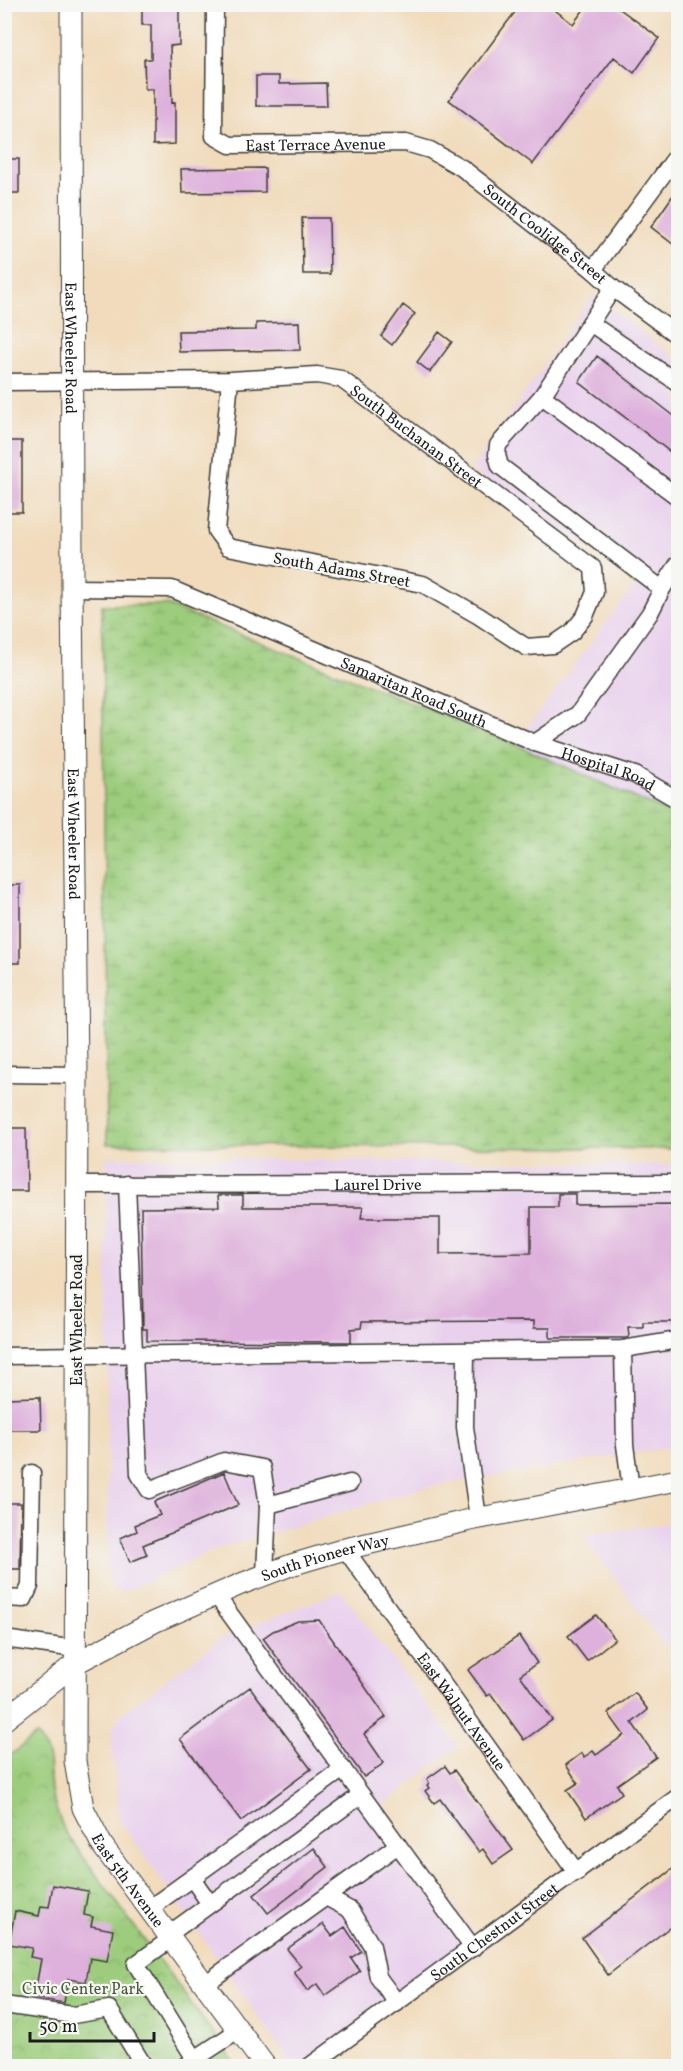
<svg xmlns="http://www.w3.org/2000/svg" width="683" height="2071" viewBox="0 0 683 2071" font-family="Vollkorn,serif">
<defs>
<pattern id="wetland-marsh" width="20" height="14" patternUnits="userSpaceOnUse" patternTransform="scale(1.5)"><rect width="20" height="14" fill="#9ccc7b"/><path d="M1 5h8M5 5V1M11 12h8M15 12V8" fill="none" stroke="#86af6a"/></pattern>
<pattern id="park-crowns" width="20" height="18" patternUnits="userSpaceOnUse" patternTransform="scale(1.5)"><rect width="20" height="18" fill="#9ccc7b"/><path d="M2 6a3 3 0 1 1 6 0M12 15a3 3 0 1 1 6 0" fill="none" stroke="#86af6a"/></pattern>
</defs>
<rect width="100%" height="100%" fill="#f6f6f2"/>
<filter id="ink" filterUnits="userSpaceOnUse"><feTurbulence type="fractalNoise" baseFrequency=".0167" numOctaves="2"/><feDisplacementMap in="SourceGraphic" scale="12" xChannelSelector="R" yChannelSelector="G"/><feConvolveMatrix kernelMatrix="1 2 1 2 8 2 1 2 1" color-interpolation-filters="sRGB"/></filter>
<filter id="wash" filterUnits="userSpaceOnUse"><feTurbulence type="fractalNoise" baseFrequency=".008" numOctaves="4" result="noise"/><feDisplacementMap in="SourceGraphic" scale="24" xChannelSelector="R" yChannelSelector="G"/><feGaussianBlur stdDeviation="1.35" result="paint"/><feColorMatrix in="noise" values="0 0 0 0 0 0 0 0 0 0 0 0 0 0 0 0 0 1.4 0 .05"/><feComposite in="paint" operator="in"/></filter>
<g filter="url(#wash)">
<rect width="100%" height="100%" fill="#f1dbbc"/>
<path fill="#e9d1ed" d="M593,295L678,360V817L515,744L638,581L471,470Z
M106,1157L678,1165V1446L426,1487L217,1549L124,1592L113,1590L108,1576Z
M678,1522V1642L665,1646L583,1536Z
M341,1591L458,1746L381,1807L480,1942L310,2066H293L119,1820L111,1731L121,1714L222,1638Z"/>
<path fill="url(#wetland-marsh)" stroke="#5c744c" stroke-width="1.5" d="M102,605H167L515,744L678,817V1149L107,1144Z"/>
<path fill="url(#park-crowns)" stroke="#5c744c" stroke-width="1.5" d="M36,1735C54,1757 48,1765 51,1790C53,1804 60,1819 65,1832L237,2066H5L4,1760Z"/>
<g id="blocks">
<path fill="#deb0dc" d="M521,4H547L573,24L588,4H613L659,38L634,73L614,57L533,164L449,100Z
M142,8H179V45L170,46L172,103L175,102V144L153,145V89H145L144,59H151V25H142Z
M256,76H279V84L326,83L327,106H256Z
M4,159H19V193H4Z
M265,168V192L182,193L181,169Z
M678,188V248L651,227Z
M302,218H329L330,274H303Z
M403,305L415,314L392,345L381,336Z
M299,322L300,350L179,352L178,331L256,330V323Z
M439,332L452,342L430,372L417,362Z
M597,356L678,419V458L579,382Z
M4,441H22V512H4Z
M4,885H20V963H4Z
M4,1128H26L27,1191H4Z
M558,1194H575V1205L678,1204V1322H643V1327H628L629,1337L626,1338H550V1328H534V1321L362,1322L361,1328L351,1329V1342L147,1341V1329H143L141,1208L219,1207L218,1195H243V1207H363L361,1218H440V1254L531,1253V1207H558Z
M40,1397L41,1430H4V1398Z
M224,1472L238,1505L143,1545L147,1555L130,1562L120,1538L137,1531L135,1525L160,1515L154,1502Z
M4,1503H21L20,1569H4Z
M596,1615L615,1639L587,1661L568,1636Z
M319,1620L386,1717L364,1734L384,1763L364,1777L263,1638L273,1631L298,1621Z
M519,1636L537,1663L520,1675L552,1720L524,1740L491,1694L487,1696L468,1670Z
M250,1687L311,1769L241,1821L180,1739Z
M635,1693L648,1710L632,1723L656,1757L617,1785L622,1793L586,1818L567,1790L578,1783L566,1765L582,1753L584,1757L593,1751L596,1755L624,1735L608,1713Z
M445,1766L450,1773L454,1770L513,1850L493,1864L483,1849L479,1852L440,1799L434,1803L425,1791L429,1788L427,1785L429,1783L427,1779Z
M314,1848L328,1867L268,1913L254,1895Z
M678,1865V1921L608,1975L582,1938Z
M53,1885L88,1891L84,1915L93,1917L91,1926L113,1930L107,1961L90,1958L86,1982L68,1979L64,2003L34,1998L41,1959L30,1957L32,1948L9,1944L15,1911L39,1916L41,1906L49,1907Z
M323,1924L332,1936L345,1927L361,1951L351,1958L360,1971L325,1996L317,1984L307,1991L294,1972L301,1966L287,1949Z"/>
</g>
</g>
<g filter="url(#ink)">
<use href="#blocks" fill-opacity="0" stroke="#3c3934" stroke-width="1.5"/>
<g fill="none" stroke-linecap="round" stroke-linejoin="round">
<defs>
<g id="minor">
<path id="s1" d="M215,4L214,136L230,145L406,143L430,150L462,168L593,270L613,288L678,336"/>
<path d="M593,270L678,154"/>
<path d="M613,288L542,396L498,445L497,455L500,466L662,589"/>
<path d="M590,323L678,383"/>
<path id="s2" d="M4,382L230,380L317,375L341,379L593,568L595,592L585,616L572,632L553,645L526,647L479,616L423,584L228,547L216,531L230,380"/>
<path d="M542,396L678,497"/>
<path id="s3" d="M72,588L172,589L535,743L635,775L678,800"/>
<path d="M535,743L578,714L650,613L662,589L678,564"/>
<path d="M4,1074L77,1075"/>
<path d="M127,1184L139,1474L149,1490L224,1461L262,1468L268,1505L350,1483"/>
<path id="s4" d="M76,1185L678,1183"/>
<path d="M623,1349L625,1445L631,1489"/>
<path d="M466,1351L465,1427L478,1518"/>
<path d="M4,1356L623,1349L678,1340"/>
<path id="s5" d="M345,1549L448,1691L577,1873"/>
<path d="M265,1575L268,1505"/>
<path d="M216,1595L473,1948"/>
<path d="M4,1598L24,1599L30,1586L32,1473"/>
<path d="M4,1639L76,1649"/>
<path d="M192,1878L210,1904"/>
<path d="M326,1897L350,1910L372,1946L378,1977L397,2003"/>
<path d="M150,1908L343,1769"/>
<path d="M169,1934L361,1795"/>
<path d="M172,1938L136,1964L195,2059L186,2066"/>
<path d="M205,1984L398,1845"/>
<path d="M4,2005L73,2015L109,2009L144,2066"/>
<path d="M195,2059L239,2030"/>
<path id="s6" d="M310,2066L678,1797"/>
</g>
<g id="major">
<path id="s7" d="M71,4L72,588L77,1075L75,1761L83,1808L102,1845L265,2066"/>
<path id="s8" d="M4,1720L76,1663L154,1622L241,1584L291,1565L345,1549L470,1520L678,1480"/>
</g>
</defs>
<use href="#minor" stroke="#3c3934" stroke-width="19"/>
<use href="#major" stroke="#3c3934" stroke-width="23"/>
<use href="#minor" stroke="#fff" stroke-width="16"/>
<use href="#major" stroke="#fff" stroke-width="21"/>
</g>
</g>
<g text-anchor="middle" stroke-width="4.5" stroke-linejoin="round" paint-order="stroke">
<g font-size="16" fill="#1c1c1c" stroke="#f6f6f2">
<text dy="6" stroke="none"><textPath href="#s1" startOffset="236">East Terrace Avenue</textPath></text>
<text dy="6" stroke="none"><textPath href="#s1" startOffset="494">South Coolidge Street</textPath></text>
<text dy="6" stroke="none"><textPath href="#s7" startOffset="344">East Wheeler Road</textPath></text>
<text dy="6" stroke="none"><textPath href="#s2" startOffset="432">South Buchanan Street</textPath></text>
<text transform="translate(342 569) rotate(10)" y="6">South Adams Street</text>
<text dy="6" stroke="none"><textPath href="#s3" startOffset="363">Samaritan Road South</textPath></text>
<text dy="6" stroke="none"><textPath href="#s3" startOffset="572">Hospital Road</textPath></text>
<text dy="6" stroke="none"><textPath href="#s7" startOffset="830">East Wheeler Road</textPath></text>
<text dy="6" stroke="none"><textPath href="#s4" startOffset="302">Laurel Drive</textPath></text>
<text transform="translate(76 1320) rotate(-90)" y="6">East Wheeler Road</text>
<text dy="6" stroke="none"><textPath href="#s8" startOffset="363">South Pioneer Way</textPath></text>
<text dy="6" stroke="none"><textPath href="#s5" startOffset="200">East Walnut Avenue</textPath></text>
<text dy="6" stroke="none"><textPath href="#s7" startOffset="1890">East 5th Avenue</textPath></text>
<text dy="6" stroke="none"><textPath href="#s6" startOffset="228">South Chestnut Street</textPath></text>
</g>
<g font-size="16" fill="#495a3d" stroke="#f6f6f2">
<text x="83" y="1994">Civic Center Park</text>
</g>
</g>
<rect width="683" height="2071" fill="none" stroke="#f6f6f2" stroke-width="24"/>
<path d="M30 2032v9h124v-9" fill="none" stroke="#1c1c1c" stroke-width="3"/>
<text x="39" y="2032" font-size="18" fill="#1c1c1c" stroke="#f6f6f2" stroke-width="4.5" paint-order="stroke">50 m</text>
</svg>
